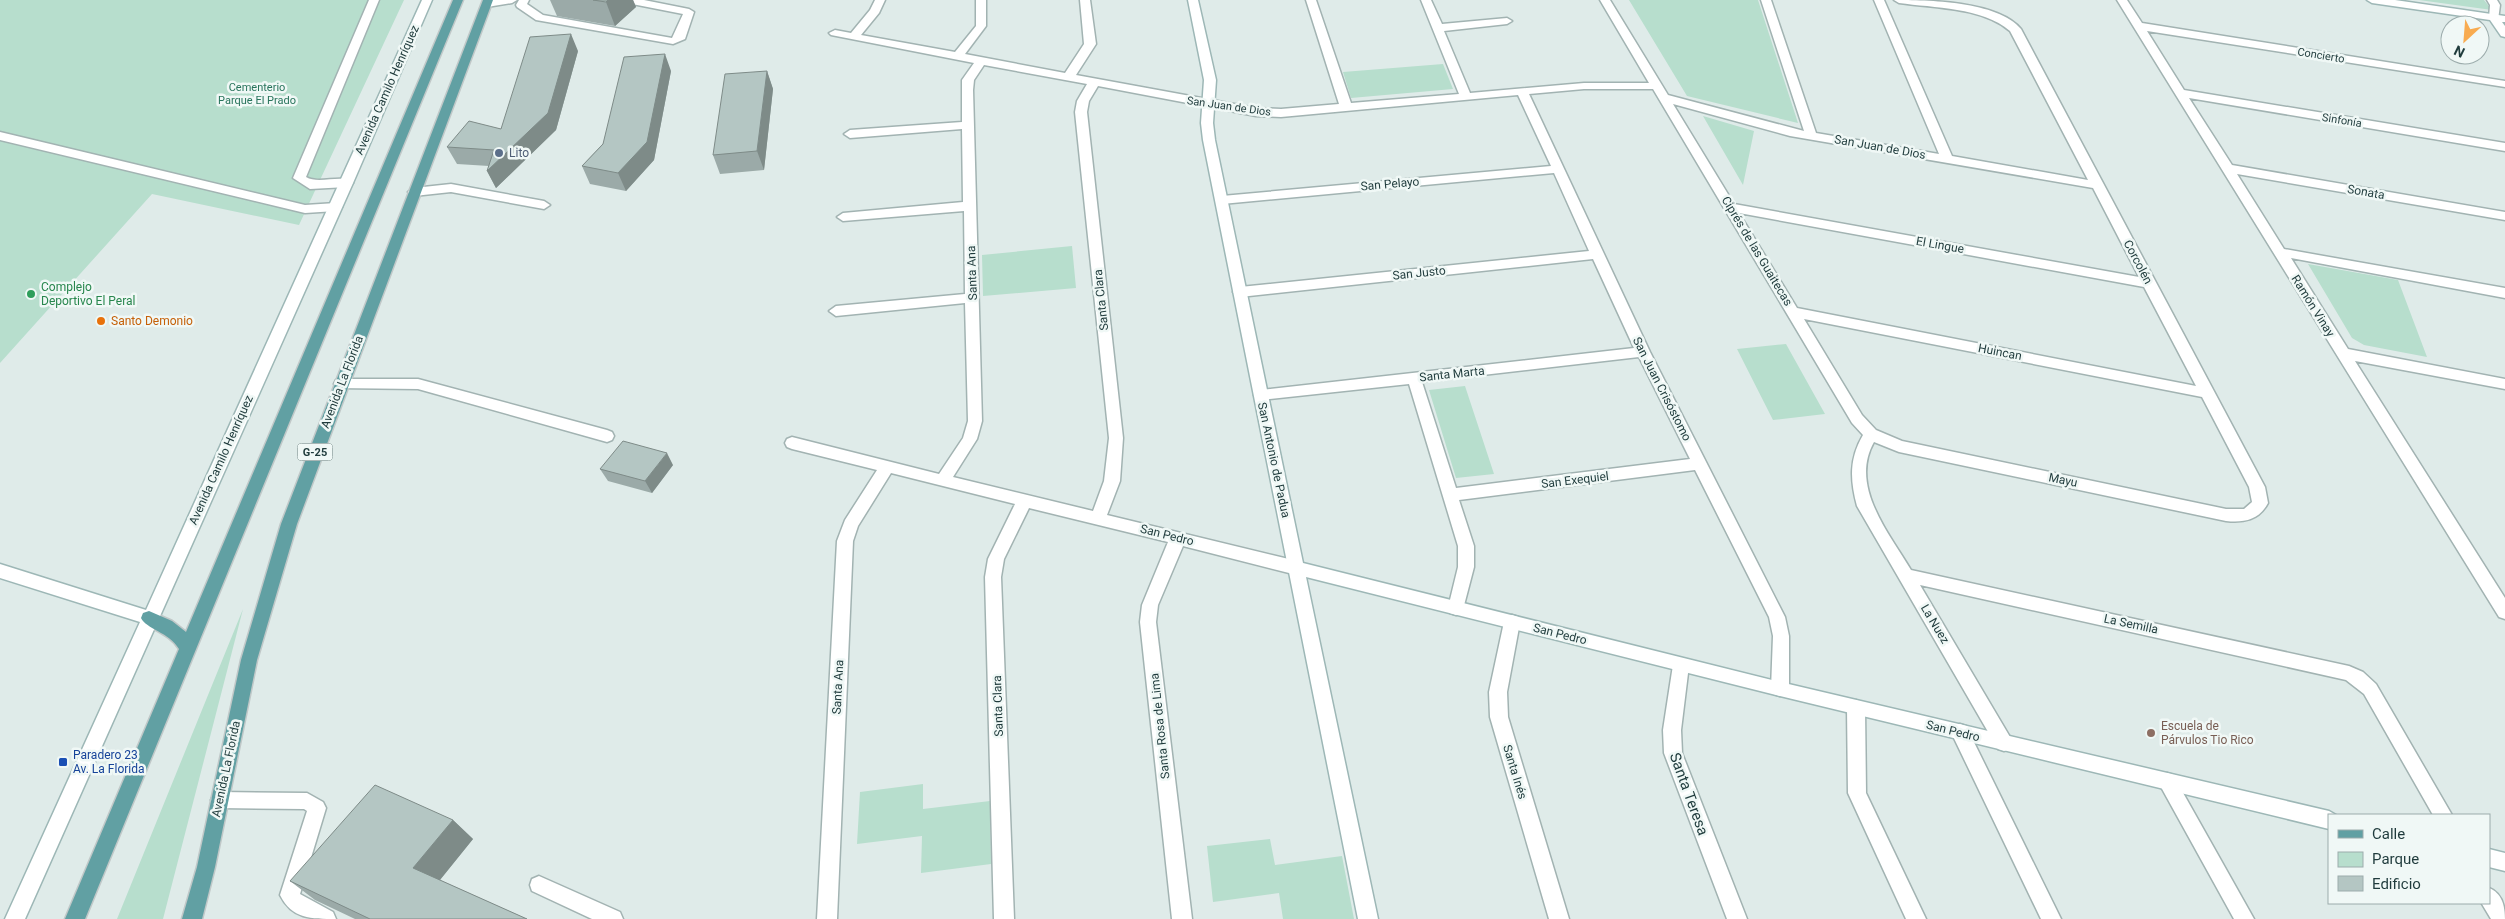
<svg xmlns="http://www.w3.org/2000/svg" width="2505" height="919" viewBox="0 0 2505 919" font-family="Roboto,sans-serif">
<rect width="100%" height="100%" fill="#dfebe9"/>
<path fill="#b7decd" d="M0,0H404L299,225L152,194L0,363Z
M1629,0H1758L1798,123L1687,96Z
M2419,0H2484L2492,10Z
M1443,64L1453,89L1351,98L1343,72Z
M1703,116L1754,131L1743,185Z
M1072,246L1076,288L983,296L982,255Z
M2308,264L2398,280L2427,357L2364,345L2352,338Z
M1786,344L1825,414L1773,420L1737,349Z
M1465,386L1494,474L1456,478L1429,390Z
M243,609L163,919H117Z
M923,784V809L990,801L991,864L921,873L922,836L857,844L860,792Z
M1270,839L1275,865L1342,856L1354,919H1283L1279,893L1213,902L1207,846Z"/>
<g fill="none" stroke-linecap="round" stroke-linejoin="round">
<defs>
<path id="lane" d="M369,0H379L306,177C319,185 344,173 353,183L347,187L310,189L293,178Z
M517,0L512,3L487,7L482,4L492,0Z
M519,0H529L527,4L543,15L672,38L683,14L627,3L622,0H644L689,9L694,12L685,39L673,44L536,20L517,7L516,5Z
M0,132L305,205L336,203L342,207L336,211L305,213L0,140Z
M451,184L544,201L550,205L544,209L451,192L414,196L408,192L414,188Z
M341,379H418L607,430L612,432L614,436L612,440L607,442L418,389L336,388L334,384L336,380Z
M220,792L307,793L323,802L326,808L300,894L333,912L336,919C311,919 292,919 280,895L307,811L304,809L220,808L214,806L211,800L214,794Z
M539,876L620,912L623,919H592L532,891L530,885L532,879Z"/>
<path id="street" d="M875,0H885L879,13L861,35L955,52L976,26V0H986V26L965,54L1065,73L1084,44L1080,0H1090L1096,44L1076,75L1256,108L1281,109L1339,104L1306,0H1316L1351,103L1459,94L1421,0H1431L1442,24L1507,18L1512,21L1507,24L1444,31L1470,93L1584,83H1649L1600,0H1610L1668,95L1804,131L1761,0H1771L1816,133L1939,154L1874,0H1884L1952,156L2088,180L2010,31C1982,7 1934,8 1899,3L1894,0C1927,0 1998,1 2021,29L2265,487L2268,503C2259,520 2244,523 2226,521L1899,452L1874,442C1849,486 1889,533 1911,570L2349,666L2363,672L2376,684L2452,815H2433L2364,694L2346,680L1920,585L2010,737L2013,743L2010,749L2004,751L1998,749L1857,506C1850,480 1849,459 1863,435L1852,423L1653,89H1584L1529,94L1650,352L1785,617L1789,636V689L1786,694L1780,696L1774,694L1771,689L1773,636L1769,617L1695,470L1459,500L1474,546V567L1462,613L1456,615L1450,613L1448,608L1458,567V546L1409,384L1261,400L1256,399L1254,395L1256,391L1261,390L1634,348L1593,259L1240,297L1233,292L1240,287L1589,251L1554,173L1222,204L1216,200L1222,196L1551,166L1518,95L1281,117L1256,116L1098,86L1089,101L1087,112L1123,438L1120,481L1107,515L1297,561L1303,563L1305,568L1303,573L1297,575L1183,546L1158,605L1156,622L1192,919H1172L1140,622L1142,605L1168,542L1029,508L1004,559L1001,577L1014,919H994L985,577L988,559L1015,504L891,473L858,526L853,541L837,919H817L837,541L845,520L877,470L792,449L787,447L785,443L787,439L792,437L939,474L963,438L968,421L965,303L836,316L829,311L836,306L965,294L964,211L843,221L837,217L843,213L963,202L962,129L850,138L844,134L850,130L962,122V80L974,63L831,35L829,33L835,30L851,33L870,10ZM984,65L1087,84L1077,101L1075,112L1109,438L1104,481L1093,511L953,477L977,439L982,421L973,90L974,80ZM1673,104L1790,136L2093,188L2139,277L1734,204ZM1739,213L2144,287L2196,386L1797,308ZM1804,319L2202,397L2249,487L2252,502L2244,509H2226L1902,441L1876,430L1862,415ZM1639,357L1690,459L1456,488L1422,382Z
M2117,0H2127L2142,23L2505,81V87L2147,31L2184,90L2505,143V151L2189,98L2232,165L2505,212V220L2237,174L2284,249L2505,288V298L2291,258L2348,349L2505,379V389L2355,361L2505,598V619L2499,617Z
M2487,0H2497L2500,5L2498,20L2494,21L2489,18L2490,5Z
M1512,615L1518,617L1520,622L1507,692L1508,717L1569,919H1549L1490,717L1489,692L1504,622L1506,617Z
M1681,658L1687,660L1689,665L1681,730L1682,753L1747,919H1727L1664,753L1663,730L1673,665L1675,660Z
M1856,700L1862,703L1865,708L1866,793L1926,919H1906L1848,793L1847,708L1850,703Z
M1960,724L1966,726L2061,919H2041L1951,732L1954,726Z
M2167,773L2173,775L2254,919H2234L2161,787L2158,781L2161,775Z
M2489,888C2502,893 2505,906 2505,919H2491L2482,904L2489,903Z"/>
<path id="secondary" d="M422,0H432L353,183L25,919H5L140,622L0,578V564L146,610Z
M1188,0H1198L1216,80L1213,123L1215,140L1303,563L1780,682L2329,811L2336,815H2329V829L1780,696L1306,577L1378,919H1358L1203,140L1201,123L1204,80Z
M2367,0H2395L2505,16V22H2502L2505,26V37L2501,36L2490,20L2372,3Z
M2489,849L2505,853V871L2489,867Z"/>
<path id="primary" d="M453,0H463L85,919H65L179,649C169,632 146,629 141,618L143,613L149,611L172,621L186,632Z
M483,0H493L297,524L257,660L215,867L202,919H182L197,867L241,660L281,524Z"/>
</defs>
<use href="#lane" stroke="#a2b3b2" stroke-width="3"/>
<use href="#street" stroke="#a2b3b2" stroke-width="3"/>
<use href="#secondary" stroke="#9db7b6" stroke-width="3"/>
<use href="#primary" stroke="#c0c8c8" stroke-width="3"/>
<use href="#lane" fill="#fff" fill-rule="evenodd"/>
<use href="#street" fill="#fff" fill-rule="evenodd"/>
<use href="#secondary" fill="#fff" fill-rule="evenodd"/>
<use href="#primary" fill="#61a0a3" fill-rule="evenodd"/>
</g>
<path fill="#9baaa8" d="M550,0H633L636,7L615,26L557,16Z
M578,51L556,130L496,188L487,171L489,166L457,164L447,147L501,129Z
M671,71L654,160L626,191L590,184L582,166Z
M767,71L773,89L764,170L720,174L713,155Z
M673,465L652,493L608,481L600,469Z
M453,820L473,839L440,880L527,919H355L315,900L290,881Z"/>
<path fill="#7e8b88" d="M608,0H633L636,7L615,26L606,2Z
M571,34L578,51L556,130L496,188L487,171Z
M665,54L671,71L654,160L626,191L618,173Z
M767,71L773,89L764,170L757,151Z
M667,453L673,465L652,493L645,481Z
M453,820L473,839L435,886L413,868Z"/>
<path fill="#b4c6c3" stroke="#7e8b88" d="M593,0H608L606,2Z
M571,34L548,113L487,171L494,150L447,147L469,121L501,129L530,37Z
M665,54L647,142L618,173L582,166L603,144L624,57Z
M767,71L757,151L713,155L725,74Z
M623,441L667,453L645,481L600,469Z
M375,785L453,820L413,868L527,919H370L290,881Z"/>
<circle fill="#5c6f8a" stroke="#f0f8f6" stroke-width="2" cx="499" cy="153" r="5"/>
<circle fill="#2e9e5b" stroke="#f0f8f6" stroke-width="2" cx="31" cy="294" r="5"/>
<circle fill="#e8710a" stroke="#f0f8f6" stroke-width="2" cx="101" cy="321" r="5"/>
<circle fill="#8d6e63" stroke="#f0f8f6" stroke-width="2" cx="2151" cy="733" r="5"/>
<rect fill="#1a4fb4" stroke="#f0f8f6" stroke-width="2" x="58" y="757" width="10" height="10" rx="2.5"/>
<g text-anchor="middle" stroke-width="5" stroke-linejoin="round" paint-order="stroke">
<g font-size="11" fill="#1f3b3c" stroke="#f0f8f6">
<text transform="translate(2321 55) rotate(9)" y="4">Concierto</text>
<text transform="translate(1229 106) rotate(8)" y="4">San Juan de Dios</text>
<text transform="translate(2342 120) rotate(9)" y="4">Sinfonía</text>
</g>
<g font-size="11" fill="#28745c" stroke="#f0f8f6">
<text x="257" y="91">Cementerio<tspan x="257" dy="13">Parque El Prado</tspan></text>
</g>
<rect fill="#f0f8f6" stroke="#5e7474" stroke-width="1" x="297.5" y="443.5" width="35" height="17" rx="4"/>
<g font-size="11" font-weight="bold" fill="#1f3b3c">
<text x="315" y="456">G-25</text>
</g>
<g font-size="12" fill="#1f3b3c" stroke="#f0f8f6">
<text transform="translate(387 90) rotate(-66)" y="4">Avenida Camilo Henríquez</text>
<text transform="translate(1880 147) rotate(10)" y="4">San Juan de Dios</text>
<text transform="translate(1390 184) rotate(-5)" y="4">San Pelayo</text>
<text transform="translate(2366 192) rotate(10)" y="4">Sonata</text>
<text transform="translate(1940 245) rotate(10)" y="4">El Lingue</text>
<text transform="translate(1757 251) rotate(59)" y="4">Ciprés de las Guaitecas</text>
<text transform="translate(2138 262) rotate(62)" y="4">Corcolén</text>
<text transform="translate(972 273) rotate(-92)" y="4">Santa Ana</text>
<text transform="translate(1419 273) rotate(-6)" y="4">San Justo</text>
<text transform="translate(1101 300) rotate(-96)" y="4">Santa Clara</text>
<text transform="translate(2313 306) rotate(58)" y="4">Ramón Vinay</text>
<text transform="translate(2000 352) rotate(11)" y="4">Huincan</text>
<text transform="translate(1452 374) rotate(-6)" y="4">Santa Marta</text>
<text transform="translate(342 382) rotate(-69)" y="4">Avenida La Florida</text>
<text transform="translate(1662 389) rotate(63)" y="4">San Juan Crisóstomo</text>
<text transform="translate(221 460) rotate(-66)" y="4">Avenida Camilo Henríquez</text>
<text transform="translate(1274 460) rotate(78)" y="4">San Antonio de Padua</text>
<text transform="translate(1575 480) rotate(-7)" y="4">San Exequiel</text>
<text transform="translate(2063 480) rotate(12)" y="4">Mayu</text>
<text transform="translate(1167 535) rotate(14)" y="4">San Pedro</text>
<text transform="translate(1935 624) rotate(59)" y="4">La Nuez</text>
<text transform="translate(2131 624) rotate(12)" y="4">La Semilla</text>
<text transform="translate(1560 634) rotate(14)" y="4">San Pedro</text>
<text transform="translate(838 687) rotate(-87)" y="4">Santa Ana</text>
<text transform="translate(998 706) rotate(-92)" y="4">Santa Clara</text>
<text transform="translate(1160 726) rotate(-96)" y="4">Santa Rosa de Lima</text>
<text transform="translate(1953 731) rotate(14)" y="4">San Pedro</text>
<text transform="translate(226 769) rotate(-78)" y="4">Avenida La Florida</text>
<text transform="translate(1515 772) rotate(73)" y="4">Santa Inés</text>
</g>
<g font-size="12" fill="#4e5e75" stroke="#f0f8f6" text-anchor="start">
<text x="509" y="157">Lito</text>
</g>
<g font-size="12" fill="#27864d" stroke="#f0f8f6" text-anchor="start">
<text x="41" y="291">Complejo<tspan x="41" dy="14">Deportivo El Peral</tspan></text>
</g>
<g font-size="12" fill="#c56008" stroke="#f0f8f6" text-anchor="start">
<text x="111" y="325">Santo Demonio</text>
</g>
<g font-size="12" fill="#785e54" stroke="#f0f8f6" text-anchor="start">
<text x="2161" y="730">Escuela de<tspan x="2161" dy="14">Párvulos Tio Rico</tspan></text>
</g>
<g font-size="12" fill="#164399" stroke="#f0f8f6" text-anchor="start">
<text x="73" y="759">Paradero 23<tspan x="73" dy="14">Av. La Florida</tspan></text>
</g>
<g font-size="15" fill="#1f3b3c" stroke="#f0f8f6">
<text transform="translate(1689 794) rotate(70)" y="5">Santa Teresa</text>
</g>
</g>
<rect x="2328" y="814" width="162" height="90" fill="#f0f8f6" stroke="#9cacac"/>
<rect x="2338" y="830" width="25" height="8" fill="#61a0a3" stroke="#9cacac"/>
<text x="2372" y="839" font-size="15" fill="#1f3b3c">Calle</text>
<rect x="2338" y="852" width="25" height="15" fill="#b7decd" stroke="#9cacac"/>
<text x="2372" y="864" font-size="15" fill="#1f3b3c">Parque</text>
<rect x="2338" y="876" width="25" height="15" fill="#b4c6c3" stroke="#9cacac"/>
<text x="2372" y="889" font-size="15" fill="#1f3b3c">Edificio</text>
<g transform="translate(2465 40) rotate(206)"><circle r="24" fill="#f0f8f6" stroke="#9cacac"/>
<path d="M0-4L9 19L0 12L-9 19Z" fill="#f8ab50"/>
<text y="-8" font-size="14" font-weight="bold" text-anchor="middle" fill="#1f3b3c">N</text>
</g>
</svg>
